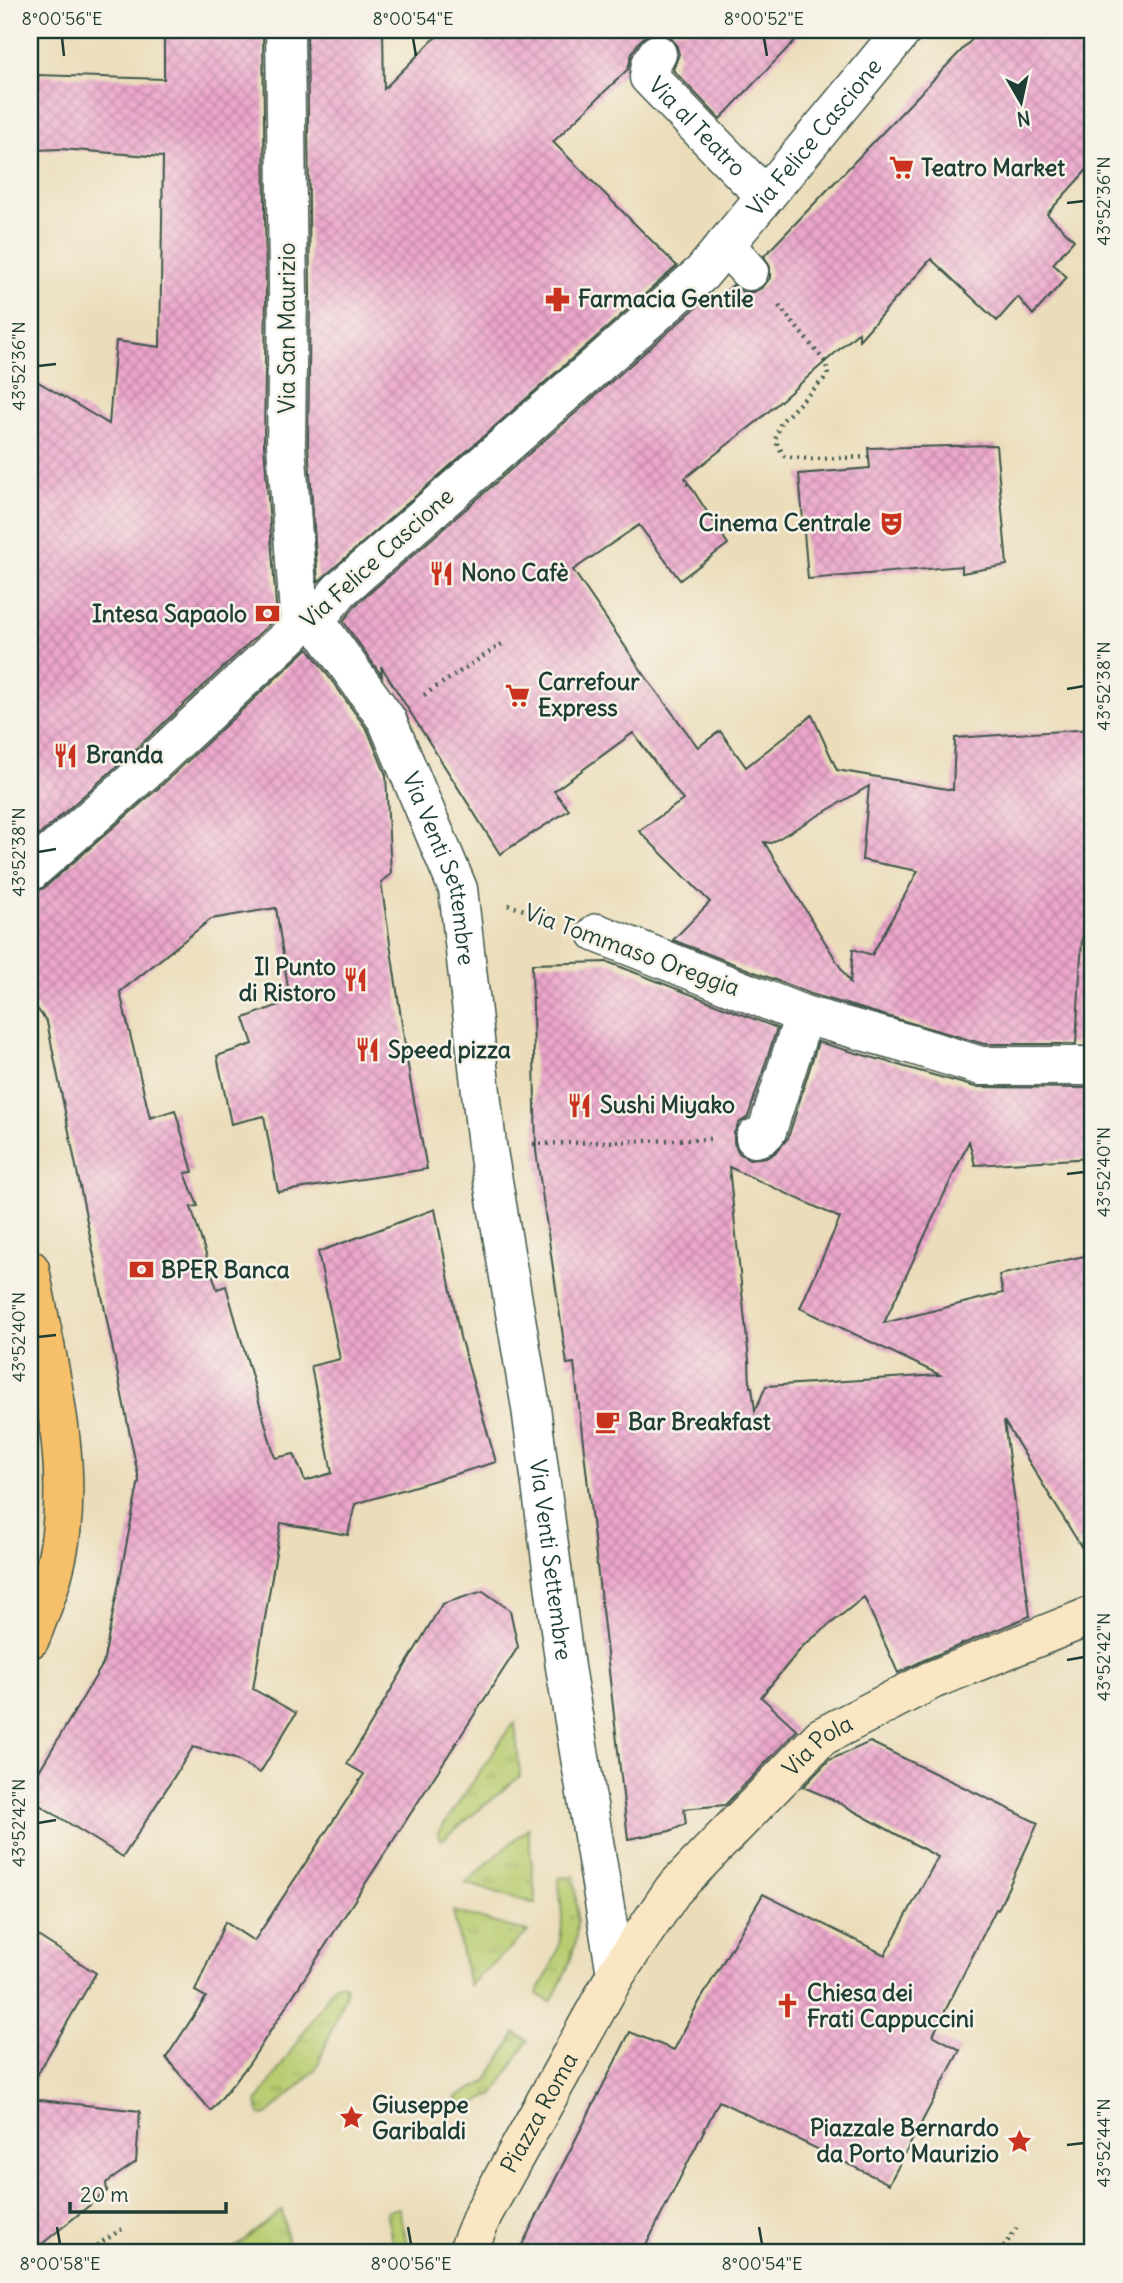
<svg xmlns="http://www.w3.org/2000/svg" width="1123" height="2283" viewBox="0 0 1123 2283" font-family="Delius,sans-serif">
<defs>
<pattern id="grass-tufts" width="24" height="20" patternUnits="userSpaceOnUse" patternTransform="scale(1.75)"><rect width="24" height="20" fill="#b8cc6f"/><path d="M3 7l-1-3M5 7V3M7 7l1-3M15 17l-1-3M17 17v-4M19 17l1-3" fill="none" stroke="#95a75c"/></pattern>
<pattern id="building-cross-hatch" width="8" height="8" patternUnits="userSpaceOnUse" patternTransform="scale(1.75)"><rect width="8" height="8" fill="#eda6cc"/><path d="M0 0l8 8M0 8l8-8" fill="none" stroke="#bf88a6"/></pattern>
</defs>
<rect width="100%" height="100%" fill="#f7f3e8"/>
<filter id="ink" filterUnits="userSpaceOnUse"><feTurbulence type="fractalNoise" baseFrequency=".0143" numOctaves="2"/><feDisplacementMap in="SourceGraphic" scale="14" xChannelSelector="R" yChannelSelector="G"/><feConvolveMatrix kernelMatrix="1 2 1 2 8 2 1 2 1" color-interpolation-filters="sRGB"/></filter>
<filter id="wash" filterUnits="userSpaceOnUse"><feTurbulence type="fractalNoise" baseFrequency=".00686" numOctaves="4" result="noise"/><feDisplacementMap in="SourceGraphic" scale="28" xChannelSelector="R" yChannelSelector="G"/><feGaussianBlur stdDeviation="1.57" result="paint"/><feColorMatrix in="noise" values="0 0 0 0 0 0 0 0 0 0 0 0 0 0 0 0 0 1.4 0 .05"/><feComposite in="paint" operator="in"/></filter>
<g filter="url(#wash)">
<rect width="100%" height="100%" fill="#ebddba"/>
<path fill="url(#grass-tufts)" stroke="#6c8452" stroke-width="2" d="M515,1723L520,1776L442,1840L439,1838L438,1833L511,1726Z
M528,1828L536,1904L465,1883Z
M574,1876C580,1935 579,1949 551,2002L537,1994C563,1944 566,1935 558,1878Z
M453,1911L528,1932L469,1985Z
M341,1983L346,1986L345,1995L316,2070L266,2116L259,2115L257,2102L335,1985Z
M516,2033L528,2040L494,2095L461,2109L456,2097L486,2082Z
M399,2208L408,2249L406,2253H390L393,2245L386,2211Z
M282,2210L289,2253H228Z"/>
<g id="blocks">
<path fill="url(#building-cross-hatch)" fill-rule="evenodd" d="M164,30H263L266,294L264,445L277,617L133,752L30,843V377L109,424L116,341L160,347L163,157L61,149L35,150L38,75L164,79Z
M307,30H383L384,89L443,30H805L720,119L673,70L679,54L676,44L669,36L657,32L647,35L639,42L632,53L628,69L553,142L677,266L318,582L308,444L310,294Z
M981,30H1093V163L1047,214L1074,240L1053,264L1067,277L1033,315L1018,297L997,321L931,259L859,340V332L759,420L685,478L688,483L686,485L689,484L728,544L680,580L639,525L573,570L650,683L698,747L720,731L746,767L812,715L837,770L953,790L955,738L1093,729V938H1082L1076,1044H984L811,994L673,940L710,902L639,831L683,800L633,733L554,791L569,810L500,854L381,666L382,676L343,621L356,605L708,297L713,302L733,285L743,292H754L763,287L770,278V267L764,256ZM869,786L862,860L918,871L872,955L853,949L850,983L764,842L771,843Z
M996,445L1007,565L962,573V566L808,579L799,474L870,468L868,448Z
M308,648L368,731L386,775L391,874L381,882L410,1079L427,1169L278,1192L264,1116L231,1124L217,1056L253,1044L244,1018L290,1001L276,908L211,919L120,992L150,1118L175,1110L193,1172L185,1173L198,1206L191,1207L217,1289L226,1286L275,1458L294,1454L305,1481L332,1473L311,1366L340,1359L318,1252L435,1209L460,1337L496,1462L355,1504L348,1535L281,1523L253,1689L296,1713L260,1773L235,1759L193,1747L123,1857L30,1799V1786L103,1664L139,1480L47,1022L30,999V893L44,888L163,784Z
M608,962L777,1028L748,1117L739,1123L734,1133V1143L739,1153L749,1159L769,1157L777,1151L788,1138L818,1042L975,1087L1093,1088V1158L975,1165L969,1141L884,1323L1003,1293L999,1275L1093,1254V1566L1004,1421L1030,1616L924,1660L898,1673L864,1597L803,1646L761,1697L797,1730L725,1805L684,1809L686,1824L670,1831L628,1839L574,1363L567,1364L536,1151L532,964ZM729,1167L840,1218L800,1308L940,1375L766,1386L755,1411L752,1387H750L749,1360Z
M483,1591L510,1610L518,1647L249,2064L211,2111L166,2058L206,1997L195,1991L225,1922L254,1941L364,1774L347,1764L442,1604Z
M870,1742L1038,1823L998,1910L996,1909L933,2035L960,2050L889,2184L719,2101L642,2253H518L630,2032L674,2050L694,2011L763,1894L885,1955L938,1857L832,1799L803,1787L829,1760Z
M30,1931L96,1973L30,2087Z
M30,2099L140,2111L136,2162L106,2183L107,2191L31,2253Z"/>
</g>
</g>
<g filter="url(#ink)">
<use href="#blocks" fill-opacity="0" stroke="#3e5548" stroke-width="2"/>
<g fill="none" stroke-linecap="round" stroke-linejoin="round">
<defs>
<g id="street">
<path d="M285,30L288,294L286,445L300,626"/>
<path id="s1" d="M657,54L651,64L649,77L746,177L766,195"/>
<path d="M725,245L749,271"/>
<path id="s2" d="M315,620L387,720L458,889L487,1145L531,1408L565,1667L616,1974"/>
<path id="s3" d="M30,872L148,768L300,626L315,620L340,590L702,273L903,30"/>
<path d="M597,933L804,1015L906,1043L981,1066H1093"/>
<path d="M755,1138L762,1136L767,1131L804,1015"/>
</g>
<g id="secondary">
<path id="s4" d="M467,2253L483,2214L616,1974L673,1890L821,1737L932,1680L1093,1615"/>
</g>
<path id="primary" d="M30,1269C46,1358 73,1450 60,1541C55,1575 43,1607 30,1639"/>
</defs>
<use href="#street" stroke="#3e5548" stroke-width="41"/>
<use href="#secondary" stroke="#3e5548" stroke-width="41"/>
<use href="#primary" stroke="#3e5548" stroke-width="41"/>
<path stroke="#3e5548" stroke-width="4.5" stroke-dasharray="2 5" stroke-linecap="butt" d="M779,306L826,363L828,375L781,422L775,440L784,456L810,459L869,457
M424,695L502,644
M508,905L553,919
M533,1144L710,1139
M886,2250L890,2253
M85,2253L122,2229
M1000,2253L1017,2227"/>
<use href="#street" stroke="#fff" stroke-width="38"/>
<use href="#secondary" stroke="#fbe6c4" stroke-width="38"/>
<use href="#primary" stroke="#f6c06b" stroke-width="38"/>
</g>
</g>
<path fill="none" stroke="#1f3d34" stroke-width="2.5" d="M62,38L64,56M413,38L416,56M764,38L767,56M1067,203L1084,201M38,366L56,364M1067,689L1084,686M38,852L56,849M1067,1174L1084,1172M38,1337L56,1335M1067,1660L1084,1657M38,1823L56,1820M1067,2145L1084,2143M57,2227L60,2244M408,2227L411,2244M759,2227L762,2244"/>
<defs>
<symbol id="supermarket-bare" viewBox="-9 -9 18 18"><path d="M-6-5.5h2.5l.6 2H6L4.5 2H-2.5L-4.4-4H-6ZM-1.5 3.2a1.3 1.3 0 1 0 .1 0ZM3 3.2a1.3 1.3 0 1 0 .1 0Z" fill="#c8321e" stroke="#f7f3e8" stroke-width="2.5" paint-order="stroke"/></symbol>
<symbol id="pharmacy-bare" viewBox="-9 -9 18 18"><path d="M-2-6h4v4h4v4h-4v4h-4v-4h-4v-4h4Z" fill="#c8321e" stroke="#f7f3e8" stroke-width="2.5" paint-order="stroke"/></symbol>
<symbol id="theatre-bare" viewBox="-9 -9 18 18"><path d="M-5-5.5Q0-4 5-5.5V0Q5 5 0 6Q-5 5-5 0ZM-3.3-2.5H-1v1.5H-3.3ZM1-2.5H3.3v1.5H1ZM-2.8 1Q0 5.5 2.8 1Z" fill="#c8321e" stroke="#f7f3e8" stroke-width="2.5" paint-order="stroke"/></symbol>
<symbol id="restaurant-bare" viewBox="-9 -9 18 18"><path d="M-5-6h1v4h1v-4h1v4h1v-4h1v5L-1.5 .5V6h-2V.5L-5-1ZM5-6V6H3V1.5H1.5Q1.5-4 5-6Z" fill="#c8321e" stroke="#f7f3e8" stroke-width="2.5" paint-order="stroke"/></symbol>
<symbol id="bank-bare" viewBox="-9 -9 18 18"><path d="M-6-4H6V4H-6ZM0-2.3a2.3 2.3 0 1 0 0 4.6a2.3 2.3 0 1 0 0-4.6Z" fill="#c8321e" stroke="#f7f3e8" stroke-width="2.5" paint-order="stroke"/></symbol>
<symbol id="cafe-bare" viewBox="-9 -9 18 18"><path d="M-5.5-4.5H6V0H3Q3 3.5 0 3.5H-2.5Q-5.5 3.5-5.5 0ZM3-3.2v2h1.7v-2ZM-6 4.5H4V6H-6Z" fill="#c8321e" stroke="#f7f3e8" stroke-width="2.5" paint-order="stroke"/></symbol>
<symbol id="church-bare" viewBox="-9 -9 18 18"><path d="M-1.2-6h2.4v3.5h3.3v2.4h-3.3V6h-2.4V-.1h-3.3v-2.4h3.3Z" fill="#c8321e" stroke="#f7f3e8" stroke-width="2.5" paint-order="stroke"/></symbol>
<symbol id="sight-bare" viewBox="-9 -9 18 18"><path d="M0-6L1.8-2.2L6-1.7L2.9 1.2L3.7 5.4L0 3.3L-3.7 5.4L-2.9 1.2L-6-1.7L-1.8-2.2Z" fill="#c8321e" stroke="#f7f3e8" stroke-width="2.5" paint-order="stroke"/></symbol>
</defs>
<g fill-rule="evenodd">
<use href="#supermarket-bare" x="884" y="150" width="35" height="35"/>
<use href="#pharmacy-bare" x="540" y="282" width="35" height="35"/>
<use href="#theatre-bare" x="874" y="506" width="35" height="35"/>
<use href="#restaurant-bare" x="424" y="556" width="35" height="35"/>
<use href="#bank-bare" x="250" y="596" width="35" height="35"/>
<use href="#supermarket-bare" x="500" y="678" width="35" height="35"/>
<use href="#restaurant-bare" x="48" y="738" width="35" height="35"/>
<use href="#restaurant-bare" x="338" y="962" width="35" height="35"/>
<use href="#restaurant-bare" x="350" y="1032" width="35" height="35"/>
<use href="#restaurant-bare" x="562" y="1088" width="35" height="35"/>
<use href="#bank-bare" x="124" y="1252" width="35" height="35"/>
<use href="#cafe-bare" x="590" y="1404" width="35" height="35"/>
<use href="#church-bare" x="770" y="1988" width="35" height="35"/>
<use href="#sight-bare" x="334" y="2100" width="35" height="35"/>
<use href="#sight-bare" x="1002" y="2124" width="35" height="35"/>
</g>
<g text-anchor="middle" stroke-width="5" stroke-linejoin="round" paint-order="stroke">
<g font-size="23" fill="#1f3d34" stroke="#f7f3e8">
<text dy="8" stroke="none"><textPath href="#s1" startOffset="94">Via al Teatro</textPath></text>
<text dy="8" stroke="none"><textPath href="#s3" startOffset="1078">Via Felice Cascione</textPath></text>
<text transform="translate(287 328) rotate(-90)" y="8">Via San Maurizio</text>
<text transform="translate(377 558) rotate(-42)" y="8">Via Felice Cascione</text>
<text dy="8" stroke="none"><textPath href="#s2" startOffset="282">Via Venti Settembre</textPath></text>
<text transform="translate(632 950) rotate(20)" y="8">Via Tommaso Oreggia</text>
<text dy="8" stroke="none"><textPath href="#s2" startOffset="984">Via Venti Settembre</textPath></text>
<text dy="8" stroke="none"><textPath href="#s4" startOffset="623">Via Pola</textPath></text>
<text dy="8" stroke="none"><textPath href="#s4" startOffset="158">Piazza Roma</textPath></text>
</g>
<g font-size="23" font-weight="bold" fill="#1f3d34" stroke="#f7f3e8" text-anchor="start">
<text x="921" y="176">Teatro Market</text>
<text x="578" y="307">Farmacia Gentile</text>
<text x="871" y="531" text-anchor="end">Cinema Centrale</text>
<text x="461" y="581">Nono Cafè</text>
<text x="247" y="622" text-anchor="end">Intesa Sapaolo</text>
<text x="538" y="690">Carrefour<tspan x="538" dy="26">Express</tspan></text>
<text x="86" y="763">Branda</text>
<text x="336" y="975" text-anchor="end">Il Punto<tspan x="336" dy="26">di Ristoro</tspan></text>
<text x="388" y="1058">Speed pizza</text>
<text x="600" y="1113">Sushi Miyako</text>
<text x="161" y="1278">BPER Banca</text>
<text x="628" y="1430">Bar Breakfast</text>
<text x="807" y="2001">Chiesa dei<tspan x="807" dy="26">Frati Cappuccini</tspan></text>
<text x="372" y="2113">Giuseppe<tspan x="372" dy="26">Garibaldi</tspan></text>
<text x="999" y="2136" text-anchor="end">Piazzale Bernardo<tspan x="999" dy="26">da Porto Maurizio</tspan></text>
</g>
</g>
<rect width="1123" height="2283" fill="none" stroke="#f7f3e8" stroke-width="77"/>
<g transform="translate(1021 102) rotate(171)" stroke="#f7f3e8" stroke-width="5" paint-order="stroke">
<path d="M0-5L12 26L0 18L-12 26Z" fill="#1f3d34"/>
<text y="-10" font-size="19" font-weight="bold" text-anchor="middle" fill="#1f3d34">N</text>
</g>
<path d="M70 2202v10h156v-10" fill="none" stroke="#1f3d34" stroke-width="3.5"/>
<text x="80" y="2202" font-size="21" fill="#1f3d34" stroke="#f7f3e8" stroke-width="5" paint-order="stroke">20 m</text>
<rect x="38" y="38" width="1046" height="2206" fill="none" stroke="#1f3d34" stroke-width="2.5"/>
<g font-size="18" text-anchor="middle" fill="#1f3d34">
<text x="62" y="25">8°00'56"E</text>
<text x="413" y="25">8°00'54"E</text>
<text x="764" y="25">8°00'52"E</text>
<text transform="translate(1104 201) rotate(-90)" y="6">43°52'36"N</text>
<text transform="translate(19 366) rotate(-90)" y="6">43°52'36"N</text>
<text transform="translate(1104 686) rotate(-90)" y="6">43°52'38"N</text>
<text transform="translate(19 852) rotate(-90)" y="6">43°52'38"N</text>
<text transform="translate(1104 1172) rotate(-90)" y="6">43°52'40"N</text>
<text transform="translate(19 1337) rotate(-90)" y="6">43°52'40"N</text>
<text transform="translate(1104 1657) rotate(-90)" y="6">43°52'42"N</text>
<text transform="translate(19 1823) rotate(-90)" y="6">43°52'42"N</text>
<text transform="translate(1104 2143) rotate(-90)" y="6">43°52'44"N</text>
<text x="60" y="2270">8°00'58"E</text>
<text x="411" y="2270">8°00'56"E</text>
<text x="762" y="2270">8°00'54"E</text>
</g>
</svg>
